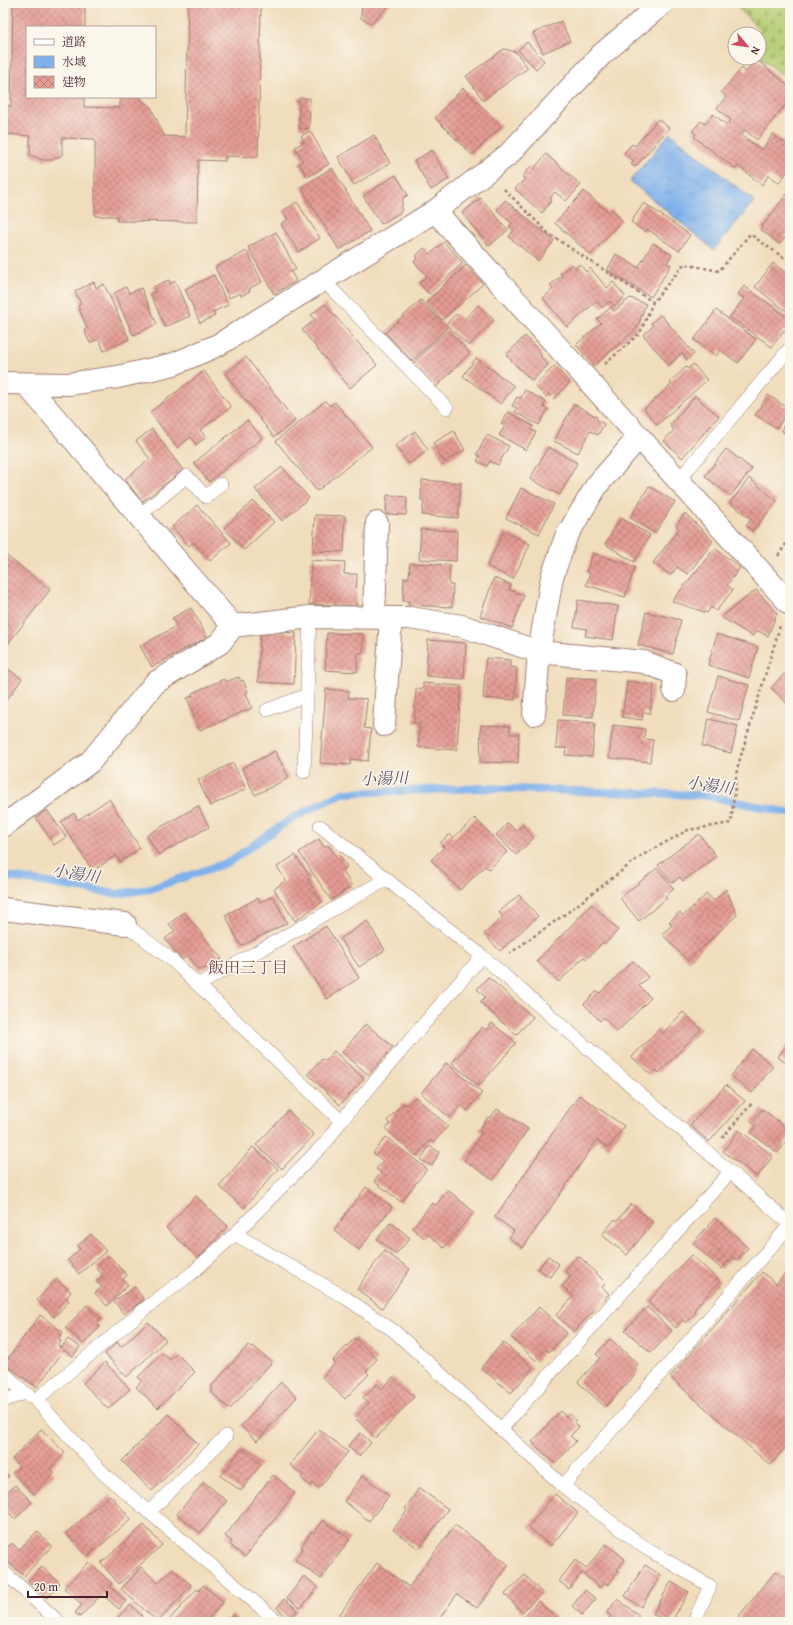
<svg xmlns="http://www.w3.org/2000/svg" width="793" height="1625" viewBox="0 0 793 1625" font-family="'Gentium Book Plus','Noto Serif JP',serif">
<defs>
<pattern id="cemetery-stones" width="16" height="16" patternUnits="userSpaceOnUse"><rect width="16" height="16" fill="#b4cc71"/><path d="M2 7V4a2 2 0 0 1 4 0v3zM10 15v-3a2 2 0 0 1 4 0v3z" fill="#9caf62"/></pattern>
<pattern id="water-ripples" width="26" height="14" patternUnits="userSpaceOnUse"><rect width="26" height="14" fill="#7fb1eb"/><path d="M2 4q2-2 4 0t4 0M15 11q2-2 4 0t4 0" fill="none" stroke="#6a8fbf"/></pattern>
<pattern id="building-cross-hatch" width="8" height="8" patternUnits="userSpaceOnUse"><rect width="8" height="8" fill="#e49c94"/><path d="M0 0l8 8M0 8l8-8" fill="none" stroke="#bb7f79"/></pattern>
</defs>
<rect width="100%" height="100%" fill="#fbf7ec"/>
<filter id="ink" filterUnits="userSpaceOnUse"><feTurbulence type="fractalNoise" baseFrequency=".025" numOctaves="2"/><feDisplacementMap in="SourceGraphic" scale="8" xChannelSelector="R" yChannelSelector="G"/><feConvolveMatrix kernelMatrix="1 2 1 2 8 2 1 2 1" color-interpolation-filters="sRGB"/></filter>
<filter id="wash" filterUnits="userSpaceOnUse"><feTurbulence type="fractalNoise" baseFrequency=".012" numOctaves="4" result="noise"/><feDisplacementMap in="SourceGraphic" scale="16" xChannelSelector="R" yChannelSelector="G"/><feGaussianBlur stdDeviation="0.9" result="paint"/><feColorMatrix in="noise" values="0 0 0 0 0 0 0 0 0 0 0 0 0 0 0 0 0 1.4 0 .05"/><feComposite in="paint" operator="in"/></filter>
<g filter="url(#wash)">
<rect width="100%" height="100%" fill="#f0ddbc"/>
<path fill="url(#cemetery-stones)" stroke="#7f764e" d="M734,3H790V81L759,56V34L761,31Z"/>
<path fill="url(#water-ripples)" stroke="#64688b" d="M670,133L754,201L714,250L630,181Z"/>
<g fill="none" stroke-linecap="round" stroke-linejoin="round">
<path stroke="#7fb1eb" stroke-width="8" d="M3,876L117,894L150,889L229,862L292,818L343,793L481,788L703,795L790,813"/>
</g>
<g id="blocks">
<path fill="url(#building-cross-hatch)" d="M13,3H85V27H27V97H84V107L120,108V97H138L151,107L164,136L185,137L188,3H261L258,157L225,156V161L198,160L197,222L117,221V216H95V139L62,138V155L52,160H43L30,155V136L3,134V106H11Z
M362,3H392L371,23L361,18Z
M561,21L570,41L543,53L533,33Z
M527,42L544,61L536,69L518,50Z
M504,49L516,52L528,68L483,100L466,76Z
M756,59L790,87V99L757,140L745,130L741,135L762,150L773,134L790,147V168L779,183L769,175L762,185L738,166L736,169L694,137L696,134L692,131L701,121L705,124L713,114L727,125L731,120L717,108L726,97L721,92L742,68L746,72Z
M463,88L501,126L472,155L435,118Z
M299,98H310L309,129L299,128Z
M658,119L669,128L635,167L631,164L634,161L624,153L632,144L635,146Z
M310,131L329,164L307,177L299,163L303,161L295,147L304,142L301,136Z
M374,135L390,163L354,185L338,157Z
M432,150L449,179L431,190L414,161Z
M546,154L581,185L566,201L555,192L550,198L552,200L542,213L515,189L525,179L522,177L531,166L534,169Z
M332,168L370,231L339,250L301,187Z
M396,175L408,195L403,198L401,212L381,224L363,196Z
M584,191L608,212L611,209L622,220L591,255L555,223Z
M787,194L790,197V231L780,244L760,229Z
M481,198L508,230L489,246L462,213Z
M505,200L554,241L538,261L509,237L514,230L509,227L512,223L497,210Z
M297,202L320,238L299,252L281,224L288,219L283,211Z
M644,203L690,235L679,251L647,229L645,232L631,222Z
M276,232L296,269L291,272L296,281L274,294L248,247Z
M444,242L463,263L429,294L419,283L427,276L414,262L418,258L416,256L424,248L430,254Z
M653,243L672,255L667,263L671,265L651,297L607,270L616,254L638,268Z
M247,251L262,282L250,288V291L241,296L240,293L229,298L215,267Z
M773,263L790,276V314L755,287Z
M572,264L575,268L580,264L586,272L590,268L607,288L613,282L625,296L614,306L610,301L602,308L597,301L567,327L543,298L553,289L550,285L562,276L560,274Z
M466,265L483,284L442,320L426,302Z
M214,275L228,305L213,312L215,316L200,323L185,289Z
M169,280L170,284L175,281L190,316L165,327L150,293L155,292L153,287Z
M94,282L96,288L104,284L129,339L104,351L99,339L90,343L84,330L87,328L78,306L81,304L75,291Z
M744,286L790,319V330L788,333L784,330L772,347L730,317L744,298L738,294Z
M126,287L129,293L141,288L157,324L133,335L114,293Z
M630,298L646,304L637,328L594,366L576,345L601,323L597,319L611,307L614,311Z
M421,300L447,328L412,361L385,333Z
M325,304L377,365L350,388L302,330L315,320L311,315Z
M478,305L494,320L469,346L446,324L456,314L463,321Z
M716,310L756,339L738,363L720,350L716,356L694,340Z
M661,315L694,354L687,360L682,353L669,365L643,335L653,326L651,323Z
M448,330L470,353L436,387L413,363Z
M525,336L542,354L540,356L548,365L532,381L506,355Z
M246,357L295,421L274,437L225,374Z
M476,358L514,386L501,404L463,376Z
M693,364L707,380L657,425L644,409L672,384L670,382L686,367L688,369Z
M554,366L570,382L554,399L549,394L546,397L535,386Z
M204,371L231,407L200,430L206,437L196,445L191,437L177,448L150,412Z
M525,390L546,402L543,407L548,409L539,425L515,412L517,408L512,406L517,397L521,398Z
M768,395L789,409L777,428L755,415Z
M695,396L719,416L682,458L664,441L674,430L670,425Z
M325,401L330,406L335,402L372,447L317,491L276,441Z
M574,404L597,417L596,419L604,424L598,435L590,431L578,453L554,441Z
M508,412L533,426L531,430L536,432L526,450L499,435L505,426L501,424Z
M790,416V436L781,430Z
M247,420L262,438L209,482L194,463Z
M152,429L183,470L142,502L125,479L150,459L136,441Z
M415,431L428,450L409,464L395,446Z
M454,431L465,450L444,462L433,443Z
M487,435L509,446L498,465L490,461L487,466L477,461L480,456L477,454Z
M548,447L577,463L560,495L530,479Z
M726,449L752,469L730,496L705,476Z
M282,467L309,498L282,521L255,489Z
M749,478L777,501L753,531L746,526L751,519L730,503Z
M422,480L461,483L458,518L422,515L424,500H421Z
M649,486L675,502L655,533L630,518Z
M521,488L554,504L539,534L506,518Z
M387,495L407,497L406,515L386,514Z
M253,501L274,522L244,550L224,528Z
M197,505L231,543L210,561L193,542L189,546L172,527Z
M685,513L713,541L688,574L677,567L671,575L653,563L679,529L676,526Z
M315,515L345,516L344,552L313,551Z
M621,518L650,535L634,562L605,544Z
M421,529L457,531L456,561L419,559Z
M504,531L530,544L513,579L487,566Z
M715,548L740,568L727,585L733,590L716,611L711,607L707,613L672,601Z
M3,553L50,590L3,650Z
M593,553L635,567L625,597L586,585L590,573L586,572Z
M311,560L345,562L344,574H357L356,606L309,604Z
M410,563L450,565L449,585H453L452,607L408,605L409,601H403L404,578H409Z
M494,578L511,585L509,590L524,595L512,628L480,616Z
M756,590L777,613L768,636L758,631L752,636L721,617Z
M578,600L618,606L613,640L585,636L587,629L574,627Z
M191,608L207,637L152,667L140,646L177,626L172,618Z
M646,612L681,620L673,654L638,645Z
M260,631L296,633L294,684L258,682Z
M327,633L363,634V653H358L357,672L325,670Z
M717,634L758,647L749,678L708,665Z
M428,640L466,643L464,679L426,676Z
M486,658L510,660V667L517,668L515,700L483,698Z
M4,666L22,679L3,705V667Z
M790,668V706L771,688Z
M718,676L749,685L739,721L708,712Z
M239,677L241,682L243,680L248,692L246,693L252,708L200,730L187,698L193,696L192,693L224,679L225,682Z
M566,677L596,679L593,717L563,715Z
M627,681L654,685L650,713L643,712L642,720L622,717Z
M423,683L461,686L457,750L418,747L420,723H414L416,689H423Z
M326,689L349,691L348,698L367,699L364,728L371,729L368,761L351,759L350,765L320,763Z
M709,719L738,726L731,753L702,746Z
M558,720L595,723L592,757L565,755L566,748H556Z
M481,725L510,726V734H519L518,763L480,762Z
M613,725L645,729L644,739L653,740L650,762L609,758Z
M275,751L289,778L255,795L242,768Z
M233,763L246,789L210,806L198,780Z
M109,799L140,848L120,862L116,855L93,871L61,822L74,813L78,820Z
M198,806L209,827L158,855L147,835Z
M47,810L66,837L54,845L36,818Z
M475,818L507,852L489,869L485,866L460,890L431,860L444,847L440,843L450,834L453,838Z
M508,823L516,831L522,825L534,838L516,855L496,835Z
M699,834L716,856L683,881L680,877L672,883L658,865Z
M319,839L324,847L328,845L336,856L339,854L347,867L342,870L352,886L331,900L299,852Z
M295,855L311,878L307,880L322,902L295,921L274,889L286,880L277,867Z
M657,868L674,889L665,896L667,898L639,921L620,898Z
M726,889L737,915L688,961L662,934L672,925L669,922L680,912L683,916L707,894L714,901Z
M519,895L538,916L500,951L484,934L503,917L499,912Z
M273,896L287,923L241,946L225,915L258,898L260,902Z
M592,904L618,930L605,944L603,942L587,959L584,957L559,982L537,961Z
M184,912L222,959L204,969L198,968L188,955L182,960L165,939L175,931L169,924Z
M367,921L385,950L359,967L340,939Z
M326,926L359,978L327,999L293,947Z
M633,961L648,977L639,986L651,998L617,1032L603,1017L600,1021L584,1004L597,991L600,993Z
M488,977L533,1017L516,1035L480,1002L485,997L477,989Z
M683,1012L701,1029L659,1073L656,1070L651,1075L632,1057L659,1029L663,1033Z
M492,1023L516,1043L479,1086L452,1063L482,1027L486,1030Z
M366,1024L393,1047L369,1075L342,1052Z
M790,1040V1066L778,1057Z
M752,1049L773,1066L752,1093L731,1076Z
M334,1051L364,1079L340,1105L308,1074L322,1059L326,1061Z
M446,1063L482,1093L467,1111L461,1105L450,1118L421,1093Z
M726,1085L745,1101L709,1142L690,1125Z
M579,1095L624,1126L609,1148L597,1140L523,1248L509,1238L514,1231L495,1217Z
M415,1097L448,1126L433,1143L430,1140L416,1156L386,1129L390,1124L387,1121L403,1103L407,1105Z
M497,1109L528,1129L493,1180L464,1160L482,1132L479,1130L488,1117L490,1118Z
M762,1109L790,1130V1136L778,1153L751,1133L756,1126L751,1122Z
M288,1111L314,1135L282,1169L256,1145Z
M739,1130L773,1156L757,1177L723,1151Z
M386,1137L427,1169L401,1202L374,1181L381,1173L376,1169L383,1161L373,1153Z
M429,1146L439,1152L432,1166L421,1160Z
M253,1147L278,1169L244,1208L219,1186Z
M366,1187L392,1207L359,1250L334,1230Z
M448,1190L474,1212L444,1248L428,1234L424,1238L412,1228L432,1203L436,1205Z
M196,1196L228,1226L198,1258L166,1228Z
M631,1204L653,1222L627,1255L602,1235L615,1219L617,1221Z
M715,1218L748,1248L737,1260L733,1257L721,1269L693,1243Z
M391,1222L410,1238L396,1254L377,1239Z
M91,1234L106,1251L79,1274L68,1260L80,1249L77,1246Z
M384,1251L410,1269L382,1308L357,1289Z
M578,1255L606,1283L602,1287L609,1294L574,1332L556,1315L574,1296L562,1286L571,1276L565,1270Z
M691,1255L720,1281L694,1310L696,1312L686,1323L683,1320L676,1328L648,1302Z
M109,1256L127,1275L123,1279L128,1285L107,1306L95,1293L102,1287L96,1282L103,1275L96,1268Z
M548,1256L559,1264L550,1277L538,1269Z
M790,1268V1442L770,1465L670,1377L762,1272L776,1284Z
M57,1279L71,1292L66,1298L69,1301L54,1317L37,1300Z
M135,1287L144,1300L124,1314L114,1301Z
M87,1305L102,1319L97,1324L100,1327L83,1344L66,1328Z
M539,1307L567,1333L549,1352L546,1349L536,1361L511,1337Z
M647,1307L672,1331L651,1353L625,1330Z
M40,1315L63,1332L58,1339L61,1341L58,1346L61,1348L68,1339L80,1347L73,1356L64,1350L37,1387L4,1364Z
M148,1322L166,1340L127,1377L105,1354L117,1342L121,1347Z
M355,1338L377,1359L366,1371L369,1374L345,1399L322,1377L335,1363L332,1361Z
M610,1339L638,1364L634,1369L638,1372L605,1407L578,1382L600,1358L596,1354Z
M503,1342L533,1368L511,1393L481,1368Z
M248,1345L251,1348L253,1346L272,1362L230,1409L211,1392L213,1389L211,1387Z
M163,1353L170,1360L177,1354L195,1372L158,1408L136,1387L142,1381L138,1377Z
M105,1362L130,1389L108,1409L83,1383Z
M393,1377L414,1397L376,1438L355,1418L369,1403L363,1398L377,1384L382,1389Z
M281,1382L297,1397L257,1441L241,1426Z
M560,1411L566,1417L569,1414L576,1420L574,1422L579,1427L570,1436L576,1441L555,1464L532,1442Z
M168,1414L198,1444L152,1491L122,1461Z
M41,1429L65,1453L50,1469L55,1473L34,1494L12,1473L19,1466L12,1459Z
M319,1429L348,1452L319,1488L313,1483L311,1486L301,1478L303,1475L290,1465Z
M361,1433L371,1443L359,1456L348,1446Z
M242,1448L261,1464L241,1491L221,1476Z
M3,1470L9,1476L3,1481Z
M273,1475L295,1493L245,1557L230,1545L232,1542L225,1536Z
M363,1475L389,1496L369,1521L344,1501Z
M204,1482L227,1501L200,1533L177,1514Z
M15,1485L32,1502L15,1519L3,1507V1496Z
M419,1488L448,1509L419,1549L393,1530L407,1511L405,1509Z
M555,1494L578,1513L551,1546L528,1527Z
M110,1495L131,1519L87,1557L66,1533Z
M323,1520L350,1539L321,1579L295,1560L303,1548L301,1547L312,1531L314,1533Z
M144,1525L162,1545L119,1584L101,1563Z
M455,1525L509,1565L477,1608L457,1594L437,1622H334L377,1563L409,1587Z
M37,1531L52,1546L24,1576L3,1557V1552L12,1543L19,1550Z
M606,1544L625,1559L617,1570L619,1571L608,1585L605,1583L601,1588L582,1573L569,1589L559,1581L575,1560L586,1569Z
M89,1562L112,1584L110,1586L126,1601L119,1609L102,1594L80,1617L75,1613L82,1605L64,1588Z
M645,1565L661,1575L641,1607L625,1596Z
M42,1567L60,1583L47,1598L28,1581Z
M141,1567L158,1583L172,1568L191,1585L158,1622L121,1589Z
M776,1571L790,1582V1622H734Z
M525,1575L542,1593L522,1612L505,1594Z
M304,1576L318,1587L301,1608L287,1598Z
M671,1582L689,1592L671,1622H667L653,1614Z
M203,1585L223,1602L205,1622H167L197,1589L199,1591Z
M585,1590L596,1599L582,1615L572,1606Z
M284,1599L298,1610L290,1620L277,1608Z
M617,1599L639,1615L634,1622H606L611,1616L607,1613Z
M538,1601L561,1622H519Z
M131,1605L142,1616L136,1622H120L117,1618Z
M232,1615L240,1622H226Z"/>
</g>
</g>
<g filter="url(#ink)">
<use href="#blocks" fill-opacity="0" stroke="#9d7e74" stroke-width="1"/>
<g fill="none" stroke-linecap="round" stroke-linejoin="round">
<defs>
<path id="lane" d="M323,280L447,408
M679,480L790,348
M139,516L187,476L206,497L221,484
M267,710L307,695
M304,772L310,617
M125,924L173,961L341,1121
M482,956L790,1224
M198,985L387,879
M235,1234L346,1298L394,1331L563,1486L647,1549L710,1586L694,1622
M3,1372L25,1393L36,1400L103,1473L278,1622
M36,1400L146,1308L192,1273L235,1234L327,1141L341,1121L482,956L320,826
M3,1401L25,1393
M501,1429L730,1172
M563,1486L790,1225
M149,1512L226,1436
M3,1571L59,1622"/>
<path id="street" d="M435,211L790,604
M3,383L68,384L118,377L174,364L218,345L435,211L508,155L602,54L663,3
M374,618L377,523
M233,626L310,617L409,618L462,626L539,652L552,577L566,537L597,485L639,437
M534,714L539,652L644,662L675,674L674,690
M384,725L391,618
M3,826L90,762L155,683L220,643L233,626L26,384
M3,909L125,924"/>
</defs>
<use href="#lane" stroke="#9d7e74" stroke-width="14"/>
<use href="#street" stroke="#9d7e74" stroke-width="24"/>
<path stroke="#9d7e74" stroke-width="2.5" stroke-dasharray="3 3" stroke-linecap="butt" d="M504,189L549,234L653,302
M605,364L640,333L653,302L684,264L719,271L750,234L790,262
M778,556L790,538
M509,954L568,912L641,856L688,830L731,823L737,769L780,626
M722,1138L753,1102"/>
<use href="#lane" stroke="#fff" stroke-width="13"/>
<use href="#street" stroke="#fff" stroke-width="22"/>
</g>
</g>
<g text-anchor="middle" stroke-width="3" stroke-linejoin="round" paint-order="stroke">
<g font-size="16" font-style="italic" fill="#5d526e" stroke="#fbf7ec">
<text transform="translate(384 778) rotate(-2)" y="6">小湯川</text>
<text transform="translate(710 785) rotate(8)" y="6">小湯川</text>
<text transform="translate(76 873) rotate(9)" y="6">小湯川</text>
</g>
<g font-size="16" fill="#804b50" stroke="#fbf7ec">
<text x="248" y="973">飯田三丁目</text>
</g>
</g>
<rect width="793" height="1625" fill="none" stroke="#fbf7ec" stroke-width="16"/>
<rect x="26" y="26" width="130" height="72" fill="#fbf7ec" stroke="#b4a19f"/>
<rect x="34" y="39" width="20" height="6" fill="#ffffff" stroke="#b4a19f"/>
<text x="62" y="46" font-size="12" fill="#4a1f2b">道路</text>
<rect x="34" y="56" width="20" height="12" fill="url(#water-ripples)" stroke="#b4a19f"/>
<text x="62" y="66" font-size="12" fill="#4a1f2b">水域</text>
<rect x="34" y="76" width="20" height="12" fill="url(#building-cross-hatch)" stroke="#b4a19f"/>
<text x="62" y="86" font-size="12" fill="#4a1f2b">建物</text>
<g transform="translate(747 46) rotate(119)"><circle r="19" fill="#fbf7ec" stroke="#b4a19f"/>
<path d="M0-3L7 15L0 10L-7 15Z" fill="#d1495b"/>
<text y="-6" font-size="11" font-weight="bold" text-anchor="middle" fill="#4a1f2b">N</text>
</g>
<path d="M28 1591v6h79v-6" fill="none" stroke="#4a1f2b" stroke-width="2"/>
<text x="34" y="1591" font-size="12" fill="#4a1f2b" stroke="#fbf7ec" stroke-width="3" paint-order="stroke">20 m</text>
</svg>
